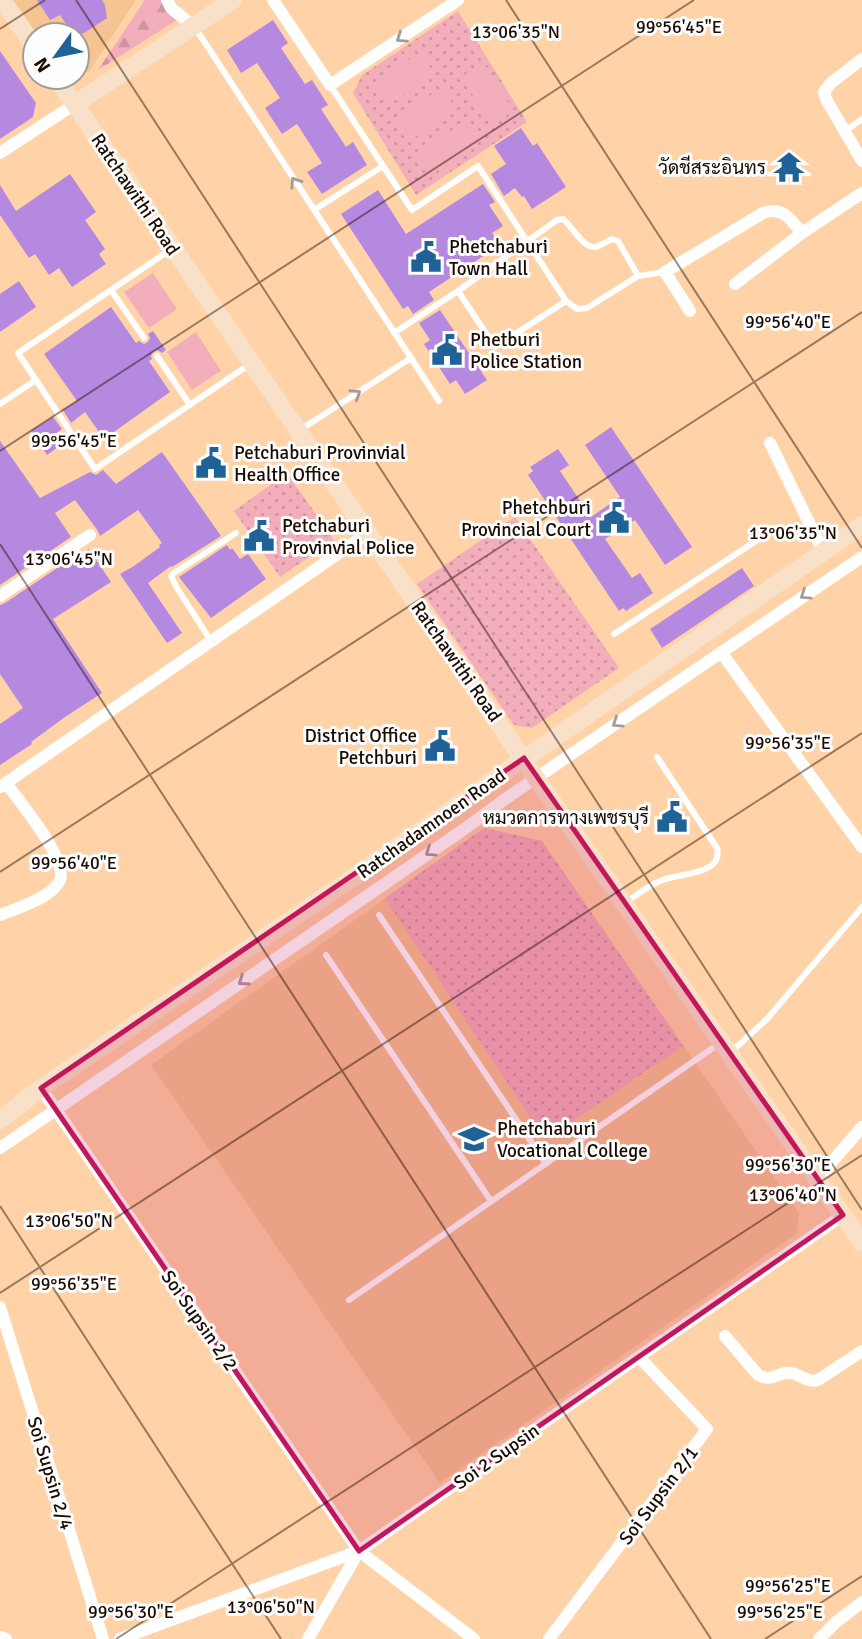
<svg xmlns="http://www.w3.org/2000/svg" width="862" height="1639" viewBox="0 0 862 1639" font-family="Signika,Sarabun,sans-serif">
<defs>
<pattern id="grass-dots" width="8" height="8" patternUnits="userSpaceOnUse" patternTransform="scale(1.75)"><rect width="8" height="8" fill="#f2aeba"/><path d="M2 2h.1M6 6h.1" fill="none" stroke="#cf949e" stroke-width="1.8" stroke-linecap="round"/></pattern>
<pattern id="forest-firs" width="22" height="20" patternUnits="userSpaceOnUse" patternTransform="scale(1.75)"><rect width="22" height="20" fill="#f2aeba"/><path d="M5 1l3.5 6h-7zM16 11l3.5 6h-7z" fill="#cf949e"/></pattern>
</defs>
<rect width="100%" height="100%" fill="#ffd3a7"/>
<path fill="#f5c492" d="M12,0H136L89,72L77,70V35H37Z
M484,828L542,841L799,1213L796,1234L440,1483L151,1065Z"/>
<path fill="url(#grass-dots)" d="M458,11L527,122L416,195L353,93L362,75Z
M287,473L334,540L280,577L234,511Z
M515,517L619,668L532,728L514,725L417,584Z
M484,828L542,841L683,1046L545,1140L385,898Z"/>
<path fill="url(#forest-firs)" d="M145,0H161L177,20L98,70Z"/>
<path fill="#f2aeba" d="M420,52L435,75L388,105L374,82Z
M484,63L513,110L491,124L461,77Z
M443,87L457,111L411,140L397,117Z
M465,122L479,145L432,174L418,151Z
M153,273L177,309L149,328L124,292Z
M196,332L221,371L192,390L167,352Z"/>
<path fill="#b689e1" d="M37,0H102L105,5L107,18L84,33L74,35L60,15L50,20Z
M273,20L288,43L281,48L305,84L312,80L328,105L321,109L346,147L353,142L367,165L322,194L307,172L322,163L297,124L282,134L265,108L280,98L257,63L241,73L227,50Z
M0,51L36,103L33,117L0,139Z
M521,128L533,146L537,143L566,187L532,209L524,196L522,197L515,188L504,196L491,174L506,164L494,146Z
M70,174L96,212L85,220L105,249L99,254L106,264L72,287L59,268L49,275L35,254L29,258L0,215V185L16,211Z
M483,184L495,202L489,205L503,226L492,233L500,245L429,292L434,300L413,314L408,306L403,309L341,214L378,190L406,234Z
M19,281L36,307L0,332V294Z
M111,307L136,343L139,341L144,344L148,342L150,338L148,334L153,331L166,350L162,353L157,350L153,352L151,356L152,359L149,361L170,392L104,439L85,412L71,423L63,410L77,401L44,354Z
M440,310L487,380L465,394L456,380L450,384L424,344L430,340L419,323Z
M53,417L62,429L54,435L61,445L47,455L31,431Z
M611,427L692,547L665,565L635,520L605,539L632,578L640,573L653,593L626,611L623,608L619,611L528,475L533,471L530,467L558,449L569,465L560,471L591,517L620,497L585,445Z
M0,441L40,498L90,472L96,475L103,470L116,484L162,452L221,536L172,567L171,566L148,583L182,633L167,643L120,574L134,566L160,547L159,545L162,543L138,510L100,536L98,531L75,500L55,513L71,537L0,585Z
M227,545L230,550L232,548L240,559L248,554L266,579L211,618L179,577Z
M89,549L111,582L53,619L102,693L65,717L31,742L32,744L0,765V724L23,708L0,674V605L5,603L81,552L82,553Z
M742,568L754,586L662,648L650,629Z"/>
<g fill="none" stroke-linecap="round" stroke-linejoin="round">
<path stroke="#fff" stroke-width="6" d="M194,26L411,358L300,430
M330,85L412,210L478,166L566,301L495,347L458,291L557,220L563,219C572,226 583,248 595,247C600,246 607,241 612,239L618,241L638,276
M845,131L862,119
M314,210L383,166
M170,250L18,353L95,469L250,364
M111,290L144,338
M566,301L577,309L587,308L638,276L665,272
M394,333L458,291
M157,356L190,405
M411,358L439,401
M0,404L36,380
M614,634L765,535
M211,641L177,588L171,576L174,573L236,533
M626,902C637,895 648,886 660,881C676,873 724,876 717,848L657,757
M379,915L546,1164
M326,955L491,1201
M731,1052L767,1019L862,907
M349,1300L720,1043"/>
<path stroke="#fff" stroke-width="12" d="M167,0L171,8L193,26
M273,0L330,85L458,0
M862,59L831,83L824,92L826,99L862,161
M0,153L75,104
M735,284L802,233
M690,311L665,272L763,213C782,206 791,219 802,233L862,193
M770,443L823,551
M0,596L90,535
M721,652L862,847
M0,787L368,533
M0,915C17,908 52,898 60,880C68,859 19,801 6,783
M41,1088L359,1551L474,1639
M0,1148L463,830L508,797L862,557
M818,1178L862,1127
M0,1307L103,1639
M725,1336L758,1375C773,1383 778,1371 791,1373C802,1375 807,1383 818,1380L862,1351
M0,1637L6,1639
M120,1639L359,1551L843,1215
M308,1639L359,1551
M549,1639L707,1429L639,1357
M819,1639L835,1623L862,1602"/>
<path stroke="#f8e1c8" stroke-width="18" d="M2,0L35,47
M56,77L536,778L862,1243
M75,104L233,0
M0,1120L41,1088L348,881L862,525"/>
</g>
<defs><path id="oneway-chevron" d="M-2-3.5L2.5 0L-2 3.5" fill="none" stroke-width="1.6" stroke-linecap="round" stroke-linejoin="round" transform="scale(1.75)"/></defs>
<g stroke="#a39d99">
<use href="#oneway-chevron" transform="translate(401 38) rotate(146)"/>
<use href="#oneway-chevron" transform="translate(295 182) rotate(-123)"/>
<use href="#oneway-chevron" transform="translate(356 394) rotate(-33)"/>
<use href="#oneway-chevron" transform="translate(805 595) rotate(146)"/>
<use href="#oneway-chevron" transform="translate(617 723) rotate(146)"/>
<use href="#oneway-chevron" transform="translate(430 852) rotate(146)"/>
<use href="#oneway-chevron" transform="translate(243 981) rotate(145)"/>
</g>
<path fill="#c2185b" fill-opacity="0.2" stroke="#c2185b" stroke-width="5" stroke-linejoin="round" d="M524,758L843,1215L359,1551L41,1088Z"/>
<path fill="none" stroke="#1a0b00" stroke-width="2" stroke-opacity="0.45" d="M76,0L862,1210M506,0L862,548M0,29L45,0M0,451L694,0M0,544L711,1639M0,872L862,312M0,1206L281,1639M0,1293L862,733M116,1639L862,1155M765,1639L862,1576"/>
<defs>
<symbol id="temple-bare" viewBox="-9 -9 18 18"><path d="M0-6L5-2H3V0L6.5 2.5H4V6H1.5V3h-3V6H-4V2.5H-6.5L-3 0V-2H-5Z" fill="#1f6297" stroke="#fdfdfd" stroke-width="2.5" paint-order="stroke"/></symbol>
<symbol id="civic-bare" viewBox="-9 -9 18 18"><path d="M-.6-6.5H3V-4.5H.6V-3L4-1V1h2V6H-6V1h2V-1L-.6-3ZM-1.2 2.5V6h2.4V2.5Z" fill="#1f6297" stroke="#fdfdfd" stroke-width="2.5" paint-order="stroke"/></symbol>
<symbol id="university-bare" viewBox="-9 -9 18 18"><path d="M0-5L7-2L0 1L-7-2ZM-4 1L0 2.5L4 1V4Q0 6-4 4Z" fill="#1f6297" stroke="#fdfdfd" stroke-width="2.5" paint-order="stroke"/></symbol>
</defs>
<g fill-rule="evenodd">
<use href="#temple-bare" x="767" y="145" width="44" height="44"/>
<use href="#civic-bare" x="404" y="235" width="44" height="44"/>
<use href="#civic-bare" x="425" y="328" width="44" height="44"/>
<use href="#civic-bare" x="189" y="441" width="44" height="44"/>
<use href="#civic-bare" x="592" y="496" width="44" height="44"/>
<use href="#civic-bare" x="237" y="514" width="44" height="44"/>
<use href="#civic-bare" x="418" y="724" width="44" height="44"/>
<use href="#civic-bare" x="650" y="795" width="44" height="44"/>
<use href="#university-bare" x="452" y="1117" width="44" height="44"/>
</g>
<g text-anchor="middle" stroke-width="6" stroke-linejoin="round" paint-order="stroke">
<g font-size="19" fill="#1a0b00" stroke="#fdfdfd" text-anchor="start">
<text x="766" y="174" text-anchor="end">วัดชีสระอินทร</text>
<text x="449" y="253">Phetchaburi<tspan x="449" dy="22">Town Hall</tspan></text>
<text x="470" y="346">Phetburi<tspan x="470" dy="22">Police Station</tspan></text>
<text x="234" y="459">Petchaburi Provinvial<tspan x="234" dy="22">Health Office</tspan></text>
<text x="591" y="514" text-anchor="end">Phetchburi<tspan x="591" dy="22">Provincial Court</tspan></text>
<text x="282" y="532">Petchaburi<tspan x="282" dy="22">Provinvial Police</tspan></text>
<text x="417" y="742" text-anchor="end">District Office<tspan x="417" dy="22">Petchburi</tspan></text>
<text x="649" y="824" text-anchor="end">หมวดการทางเพชรบุรี</text>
<text x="497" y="1135">Phetchaburi<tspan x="497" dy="22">Vocational College</tspan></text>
</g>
<g font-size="19" fill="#1a0b00" stroke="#fdfdfd">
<text transform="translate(136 194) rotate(56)" y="7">Ratchawithi Road</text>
<text transform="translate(457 661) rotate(55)" y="7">Ratchawithi Road</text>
<text transform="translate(431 823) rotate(-35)" y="7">Ratchadamnoen Road</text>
<text transform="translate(200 1320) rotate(55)" y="7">Soi Supsin 2/2</text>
<text transform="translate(496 1456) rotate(-35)" y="7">Soi 2 Supsin</text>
<text transform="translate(51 1473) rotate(73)" y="7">Soi Supsin 2/4</text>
<text transform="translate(658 1495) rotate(-53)" y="7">Soi Supsin 2/1</text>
</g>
</g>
<g font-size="18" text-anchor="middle" fill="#1a0b00" stroke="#fdfdfd" stroke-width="6" stroke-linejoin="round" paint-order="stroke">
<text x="679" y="33">99°56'45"E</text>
<text x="516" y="38">13°06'35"N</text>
<text x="788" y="328">99°56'40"E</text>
<text x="74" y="447">99°56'45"E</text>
<text x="793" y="539">13°06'35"N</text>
<text x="69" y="565">13°06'45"N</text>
<text x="788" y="749">99°56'35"E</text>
<text x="74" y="869">99°56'40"E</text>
<text x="788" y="1171">99°56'30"E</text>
<text x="793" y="1201">13°06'40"N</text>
<text x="69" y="1227">13°06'50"N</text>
<text x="74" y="1290">99°56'35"E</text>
<text x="788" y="1592">99°56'25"E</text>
<text x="271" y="1613">13°06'50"N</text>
<text x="131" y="1618">99°56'30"E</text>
<text x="780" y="1618">99°56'25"E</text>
</g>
<g transform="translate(56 56) rotate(237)"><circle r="33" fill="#fdfdfd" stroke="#a29c98" stroke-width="2"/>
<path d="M0-5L12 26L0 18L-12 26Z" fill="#1f6297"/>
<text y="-10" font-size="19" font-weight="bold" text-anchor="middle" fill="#1a0b00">N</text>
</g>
</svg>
